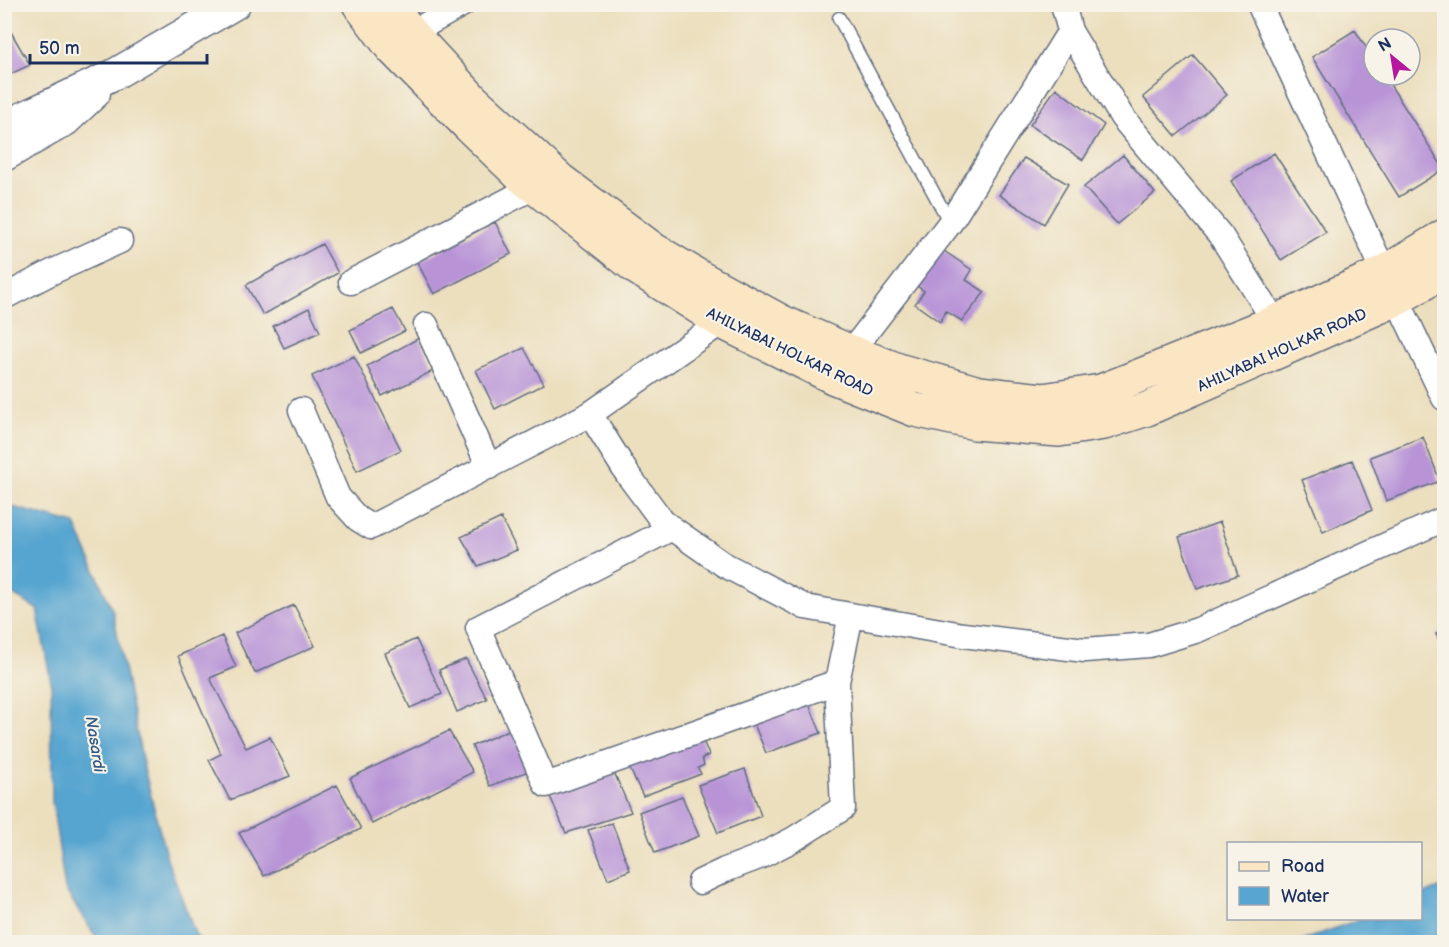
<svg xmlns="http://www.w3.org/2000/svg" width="1449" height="947" viewBox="0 0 1449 947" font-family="'Balsamiq Sans',sans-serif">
<rect width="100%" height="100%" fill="#f7f3e8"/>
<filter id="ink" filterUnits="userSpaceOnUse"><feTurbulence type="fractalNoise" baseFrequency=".0167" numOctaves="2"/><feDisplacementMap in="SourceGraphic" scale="12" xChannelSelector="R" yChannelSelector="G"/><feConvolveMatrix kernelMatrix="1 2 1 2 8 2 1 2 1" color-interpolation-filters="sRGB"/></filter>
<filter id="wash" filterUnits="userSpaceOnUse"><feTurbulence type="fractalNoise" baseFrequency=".008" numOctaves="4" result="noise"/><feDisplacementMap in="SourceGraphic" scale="24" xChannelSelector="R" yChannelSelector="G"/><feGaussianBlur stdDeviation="1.35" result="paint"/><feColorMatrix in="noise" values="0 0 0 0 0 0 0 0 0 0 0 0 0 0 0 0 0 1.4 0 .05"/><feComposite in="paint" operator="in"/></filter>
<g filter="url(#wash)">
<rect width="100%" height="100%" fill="#ecdfbe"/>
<path fill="#57a5d0" stroke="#396a97" stroke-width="1.5" d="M5,505L75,524L113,612L143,764L166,856L196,936L203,942H99L65,889L52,801L51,682L37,609L5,590Z
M1444,886V934L1426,942H1298L1360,919L1420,918L1421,895Z"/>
<g id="blocks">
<path fill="#b894d7" d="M4,20L30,65L4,77Z
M1355,30L1374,60V75H1384L1444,169L1399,197L1312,57Z
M1193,55L1227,95L1176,136L1143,97Z
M1056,88L1104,125L1083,160L1030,125Z
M1274,153L1326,232L1281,260L1231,181Z
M1123,155L1155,193L1117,224L1084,187Z
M1024,158L1068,184L1044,224L999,195Z
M495,222L511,254L434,294L417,262Z
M322,244L338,273L263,315L246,285Z
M941,249L972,270L966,280L985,292L962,321L946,311L940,322L915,304L924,291L914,284Z
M309,308L320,332L284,348L273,326Z
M393,309L405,331L361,353L350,330Z
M419,338L435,370L382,396L367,366Z
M524,348L544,384L495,409L476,370Z
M354,356L401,450L357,471L312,376Z
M1423,437L1440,481L1386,501L1370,457Z
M1352,460L1372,510L1323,532L1302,480Z
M501,518L517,550L478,566L461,537Z
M1220,522L1238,575L1197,589L1179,537Z
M294,605L315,646L255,673L235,633Z
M1444,630V652L1436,634Z
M222,636L236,667L210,678L246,748L270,737L290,776L230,800L209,760L221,754L178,656Z
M416,639L442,694L410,708L385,653Z
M466,659L487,699L457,712L439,670Z
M807,699L821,733L766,753L752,719Z
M511,729L531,770L490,786L472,746Z
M449,731L473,772L372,824L350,778Z
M701,736L709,755L702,758L704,765L698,768L701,774L643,796L627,763Z
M745,769L761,816L718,833L698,785Z
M614,772L631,812L566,833L549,794Z
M337,785L361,829L264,876L239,833Z
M682,796L699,836L655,853L639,812Z
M612,823L630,870L608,879L588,830Z"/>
</g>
</g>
<g filter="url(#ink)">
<use href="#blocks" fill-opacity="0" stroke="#646d80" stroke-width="1.5"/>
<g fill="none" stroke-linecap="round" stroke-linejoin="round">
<defs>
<path id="service" d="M839,18L950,223"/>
<path id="minor" d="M1063,4L1070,31L1122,117L1221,236L1275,322
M1259,4L1397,299L1444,398
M398,43L411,33L463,4
M351,282L534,187
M4,297L52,272L120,241
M426,325L489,467
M851,352L950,223L1070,31
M301,410L338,497L358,519L371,527L590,414L722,322
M590,414L628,475L663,522L723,564L805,607L963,635L1085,650L1149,645L1198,630L1444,519
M672,528L478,628L546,785L837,682
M700,882L725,870L759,857L794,839L843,808L837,682L851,615"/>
<path id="tertiary" d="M4,126L115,74L235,4
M4,156L65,121L95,93"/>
<path id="secondary" d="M359,4L392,48L467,124L522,177L637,268L722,322L835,378L915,410L975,423L1059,430L1104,423L1147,409L1397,299L1444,271
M390,4L411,33L473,100L560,180L654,250L701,278L784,323L851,352L901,371L979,393L1043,400L1101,391L1275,322L1385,272L1444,236"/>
</defs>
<use href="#service" stroke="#646d80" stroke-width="15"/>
<use href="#minor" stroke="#646d80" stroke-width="27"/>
<use href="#tertiary" stroke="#646d80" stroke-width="33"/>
<use href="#secondary" stroke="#646d80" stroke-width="36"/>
<use href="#service" stroke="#fff" stroke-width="12"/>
<use href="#minor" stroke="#fff" stroke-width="24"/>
<use href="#tertiary" stroke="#fff" stroke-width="30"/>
<use href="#secondary" stroke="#fbe6c4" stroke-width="33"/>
</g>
</g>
<g text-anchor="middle" stroke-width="4.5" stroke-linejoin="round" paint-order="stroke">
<g font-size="15" fill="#1b2f5e" stroke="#f7f3e8">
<text transform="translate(1282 350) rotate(-24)" y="5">AHILYABAI HOLKAR ROAD</text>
<text transform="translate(790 352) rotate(26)" y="5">AHILYABAI HOLKAR ROAD</text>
</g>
<g font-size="16" font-style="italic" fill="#305886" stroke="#f7f3e8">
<text transform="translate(96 744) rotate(81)" y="6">Nasardi</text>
</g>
</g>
<rect width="1449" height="947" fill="none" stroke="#f7f3e8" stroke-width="24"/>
<rect x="1227" y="842" width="195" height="78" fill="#f7f3e8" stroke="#9fa5b1" stroke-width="1.5"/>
<rect x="1239" y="862" width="30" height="9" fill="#fbe6c4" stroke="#9fa5b1" stroke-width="1.5"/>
<text x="1281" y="872" font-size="18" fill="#1b2f5e">Road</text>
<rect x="1239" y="887" width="30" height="18" fill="#57a5d0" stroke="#9fa5b1" stroke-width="1.5"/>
<text x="1281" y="902" font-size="18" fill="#1b2f5e">Water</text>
<g transform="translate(1392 57) rotate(330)"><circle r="28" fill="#f7f3e8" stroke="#9fa5b1" stroke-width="1.5"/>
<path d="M0-4.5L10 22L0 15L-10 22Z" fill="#b5179e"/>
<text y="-9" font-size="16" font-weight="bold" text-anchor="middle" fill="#1b2f5e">N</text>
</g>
<path d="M30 54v9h177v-9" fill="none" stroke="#1b2f5e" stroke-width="3"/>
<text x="39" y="54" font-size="18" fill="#1b2f5e" stroke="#f7f3e8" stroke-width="4.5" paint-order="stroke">50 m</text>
</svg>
